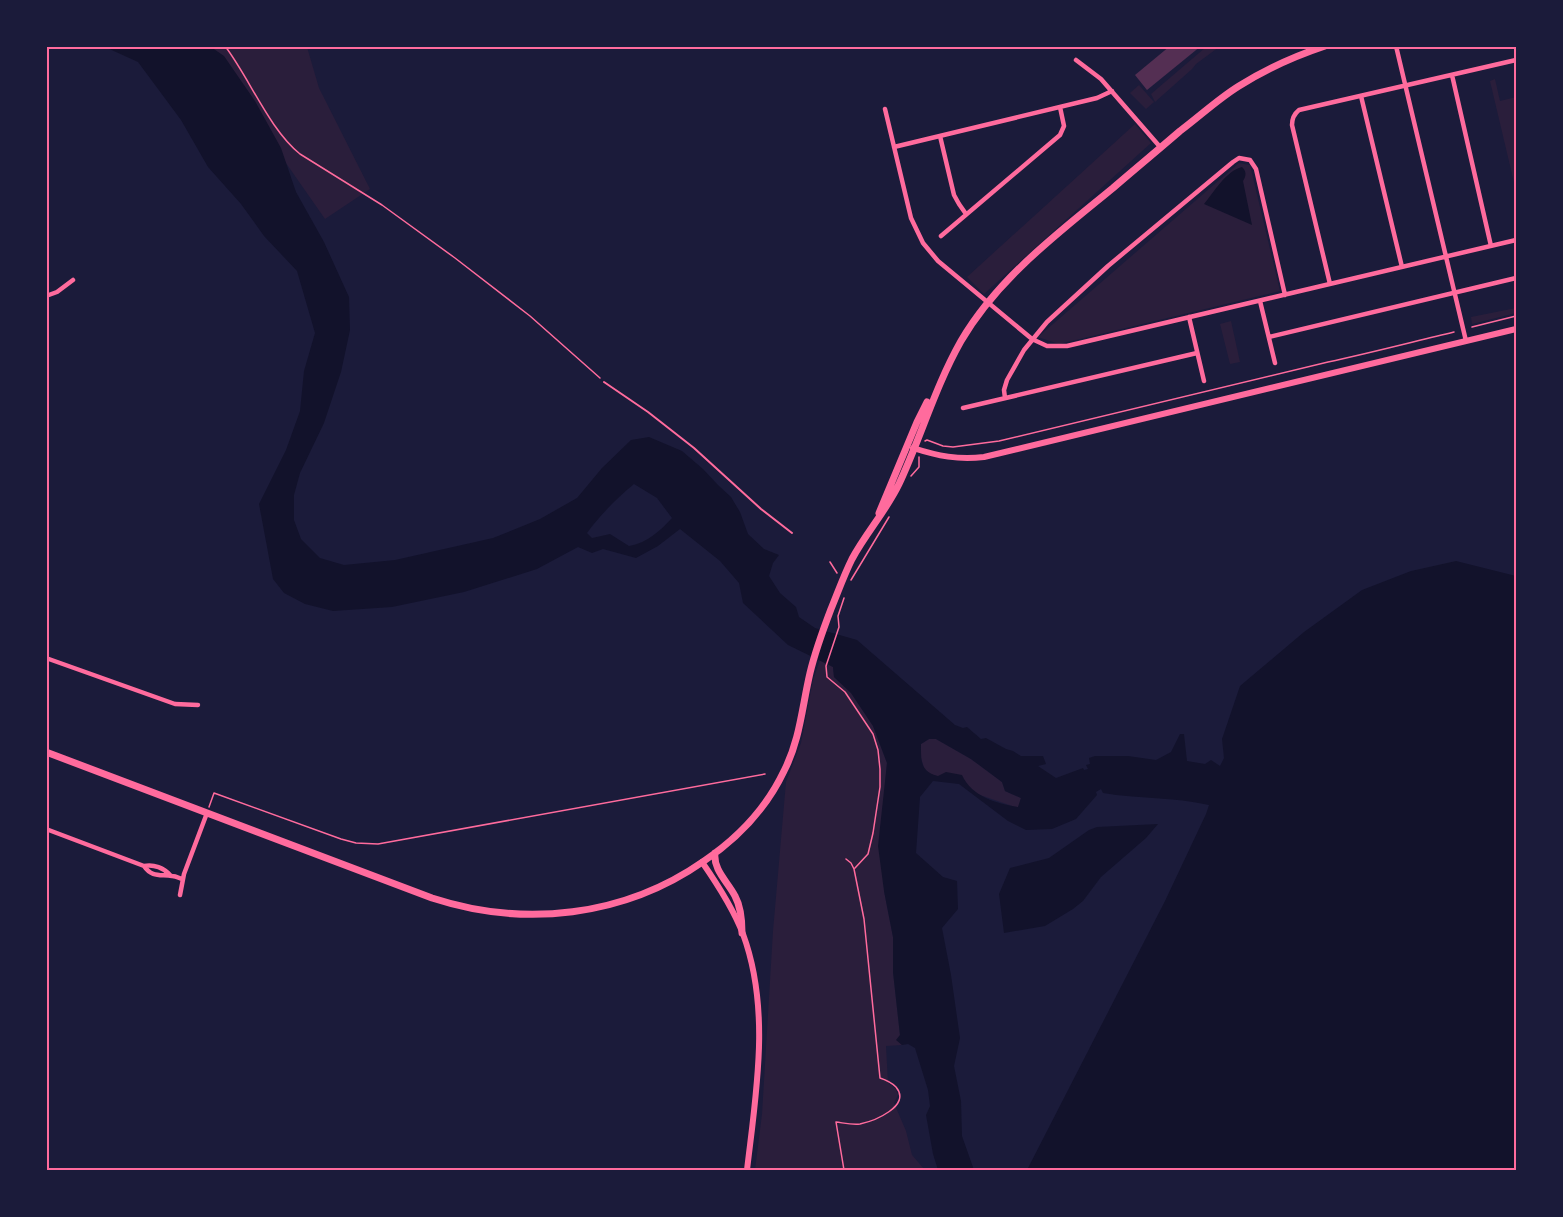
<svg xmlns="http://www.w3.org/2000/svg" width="1563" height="1217" viewBox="0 0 1563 1217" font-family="'Fira Sans Condensed',sans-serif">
<rect width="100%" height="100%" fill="#1b1b3a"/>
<path fill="#2a1e3b" d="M205,47H307L319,88L370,189L325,219Z
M1206,47H1219L1196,64L1192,69L1155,102L1151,94Z
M1495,79L1500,101L1516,97V191L1490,81Z
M1139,85L1154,102L1146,109L1130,93Z
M1135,124L1151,143L984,294L967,277Z
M1239,163L1250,165L1280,291L1059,344L1038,337Z
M1516,308V313L1472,324L1471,317Z
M1231,321L1240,362L1230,364L1220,324Z
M820,660L833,667L834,677L851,693L873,726L887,763L884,800V891L893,937V972L900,1035L897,1040L902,1045L886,1046L888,1083L895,1088L898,1095L894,1103L906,1131L912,1155L925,1170H755L762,1114L773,931L786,782L801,743L813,680Z
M929,739H936L971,759L1002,782L1005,791L1021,798L1018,808L977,794L967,786L930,774L924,768L921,758V744Z"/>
<path fill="#12122b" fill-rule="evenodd" d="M105,47H211L224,56L255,101L281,148L296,192L324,242L349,297L350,330L341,372L324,423L300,473L294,495V520L301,539L320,558L344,565L395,560L493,538L540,519L577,498L602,468L631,440L649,437L682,451L703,469L718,485L731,497L740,512L748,534L764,549L779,555L773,563L769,576L780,593L796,607L799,617L815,628L857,640L955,725L963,728L967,727L981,739L986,738L1006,749L1013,751L1021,756H1043L1046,764L1038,766L1056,778L1083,768L1084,770L1088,769L1086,765L1090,764L1089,758L1095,756H1128L1156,760L1171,752L1180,734H1184L1187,761L1205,764L1211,760L1220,766L1224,758L1222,739L1240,686L1304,632L1362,590L1411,571L1456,561L1516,576V1170H1027L1165,901L1206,814L1209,805C1174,797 1138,799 1103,793L1101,789L1096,792L1097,795L1076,819L1052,829L1026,830L1008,821L959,784L933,781L920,797L916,853L943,877L957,881L958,909L942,928L951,975L960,1038L954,1066L961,1101L962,1136L974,1170H938L933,1154L926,1115L930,1106L928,1090L915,1048L908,1044L902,1045L896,1040L900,1035L893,972V937L884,891L878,846L887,763L873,726L851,693L834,677L833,667L788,645L743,603L739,583L720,561L680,529L658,546L636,558L603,549L592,553L578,547L537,569L464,592L392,607L333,611L305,604L284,593L273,579L259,504L286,450L300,411L304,371L315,333L297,271L264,236L241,204L208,167L181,120L138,62ZM634,484L657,498L672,518C660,531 647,543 629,546L610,534L592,538L587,533C601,514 616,499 634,484ZM929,739H936L971,759L1002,782L1005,791L1021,798L1018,807C996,803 972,797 962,775L946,772L938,776C920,772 921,760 921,744Z
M1242,167C1247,172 1246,176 1243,181L1252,225L1204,204C1214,192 1226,171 1242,167Z
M1158,824L1146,838L1101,877L1083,901L1073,909L1045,926L1004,933L999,894L1010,868L1049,858L1089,830L1097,827Z"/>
<path fill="#542f53" d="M1170,46H1201L1147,90L1135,75Z"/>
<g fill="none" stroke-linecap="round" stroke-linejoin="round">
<path stroke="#ff6b9d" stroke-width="1.5" d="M225,46C250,79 269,129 300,154L382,205L455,258L530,316L600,378
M1472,327L1516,316
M925,441L927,440L943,446L953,447L999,441L1328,362C1370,353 1412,342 1454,332
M911,476L919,467V457
M830,562L837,573
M851,580L889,517
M844,598L838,616L839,627L826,666L827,677L845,692L873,734L878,750L880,769V787L873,833L868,854L855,868
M209,807L214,793L341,839L356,843L378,844L765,774
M844,1170L836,1122C844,1123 852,1125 860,1124C874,1121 912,1106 896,1087C891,1082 886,1080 880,1078L864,919L854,869L851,863L846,859"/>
<path stroke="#ff6b9d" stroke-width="2" d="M604,382L648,412L694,448L761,509L792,533"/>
<path stroke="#ff6b9d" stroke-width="4.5" d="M1396,46L1466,341
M1076,60L1101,79L1161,148
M1452,75L1491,246
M1361,96L1402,267
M885,109L911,218L923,243L938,261L1032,339L1047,346H1067L1516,240
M940,136L954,195L959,204L966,214
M894,147L1097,98L1112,91
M941,236L1060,135L1064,126L1060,107
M1330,284L1292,125C1292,119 1294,114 1299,110L1516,60
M46,296L57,292L73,280
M1260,301L1275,363
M1189,317L1204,381
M1269,337L1516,278
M1005,398L1004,390L1007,380L1024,350L1047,322L1108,266L1233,162L1239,158L1250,160L1256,169L1285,295
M963,408L1197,353
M46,658L175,704L198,705
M46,829L144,866C154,864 164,868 170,875
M144,866C152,878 161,874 172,876C176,876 179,878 182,879
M180,895L184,874L207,813"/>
<path stroke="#ff6b9d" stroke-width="6" d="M913,448C938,456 958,460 984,457L1516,329
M702,862C718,885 733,908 743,934C771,1010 756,1093 747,1170"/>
<path stroke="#ff6b9d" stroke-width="7" d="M879,513L917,422L927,402
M46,752L432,898C524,928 624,917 704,861C738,838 766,809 784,771C800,740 802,707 810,673C815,652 823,630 831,609C838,592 844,575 852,559C866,533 886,511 899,484C921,437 935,387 961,341C998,278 1057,234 1113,188C1135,169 1158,150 1180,131C1200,116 1218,99 1239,86C1266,69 1295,56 1325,46
M715,853C713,870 728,882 735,896C741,907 742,921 742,933"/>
</g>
<rect width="1563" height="1217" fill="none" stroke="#1b1b3a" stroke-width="96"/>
<rect x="48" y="48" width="1467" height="1121" fill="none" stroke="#ff6b9d" stroke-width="2"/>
</svg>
